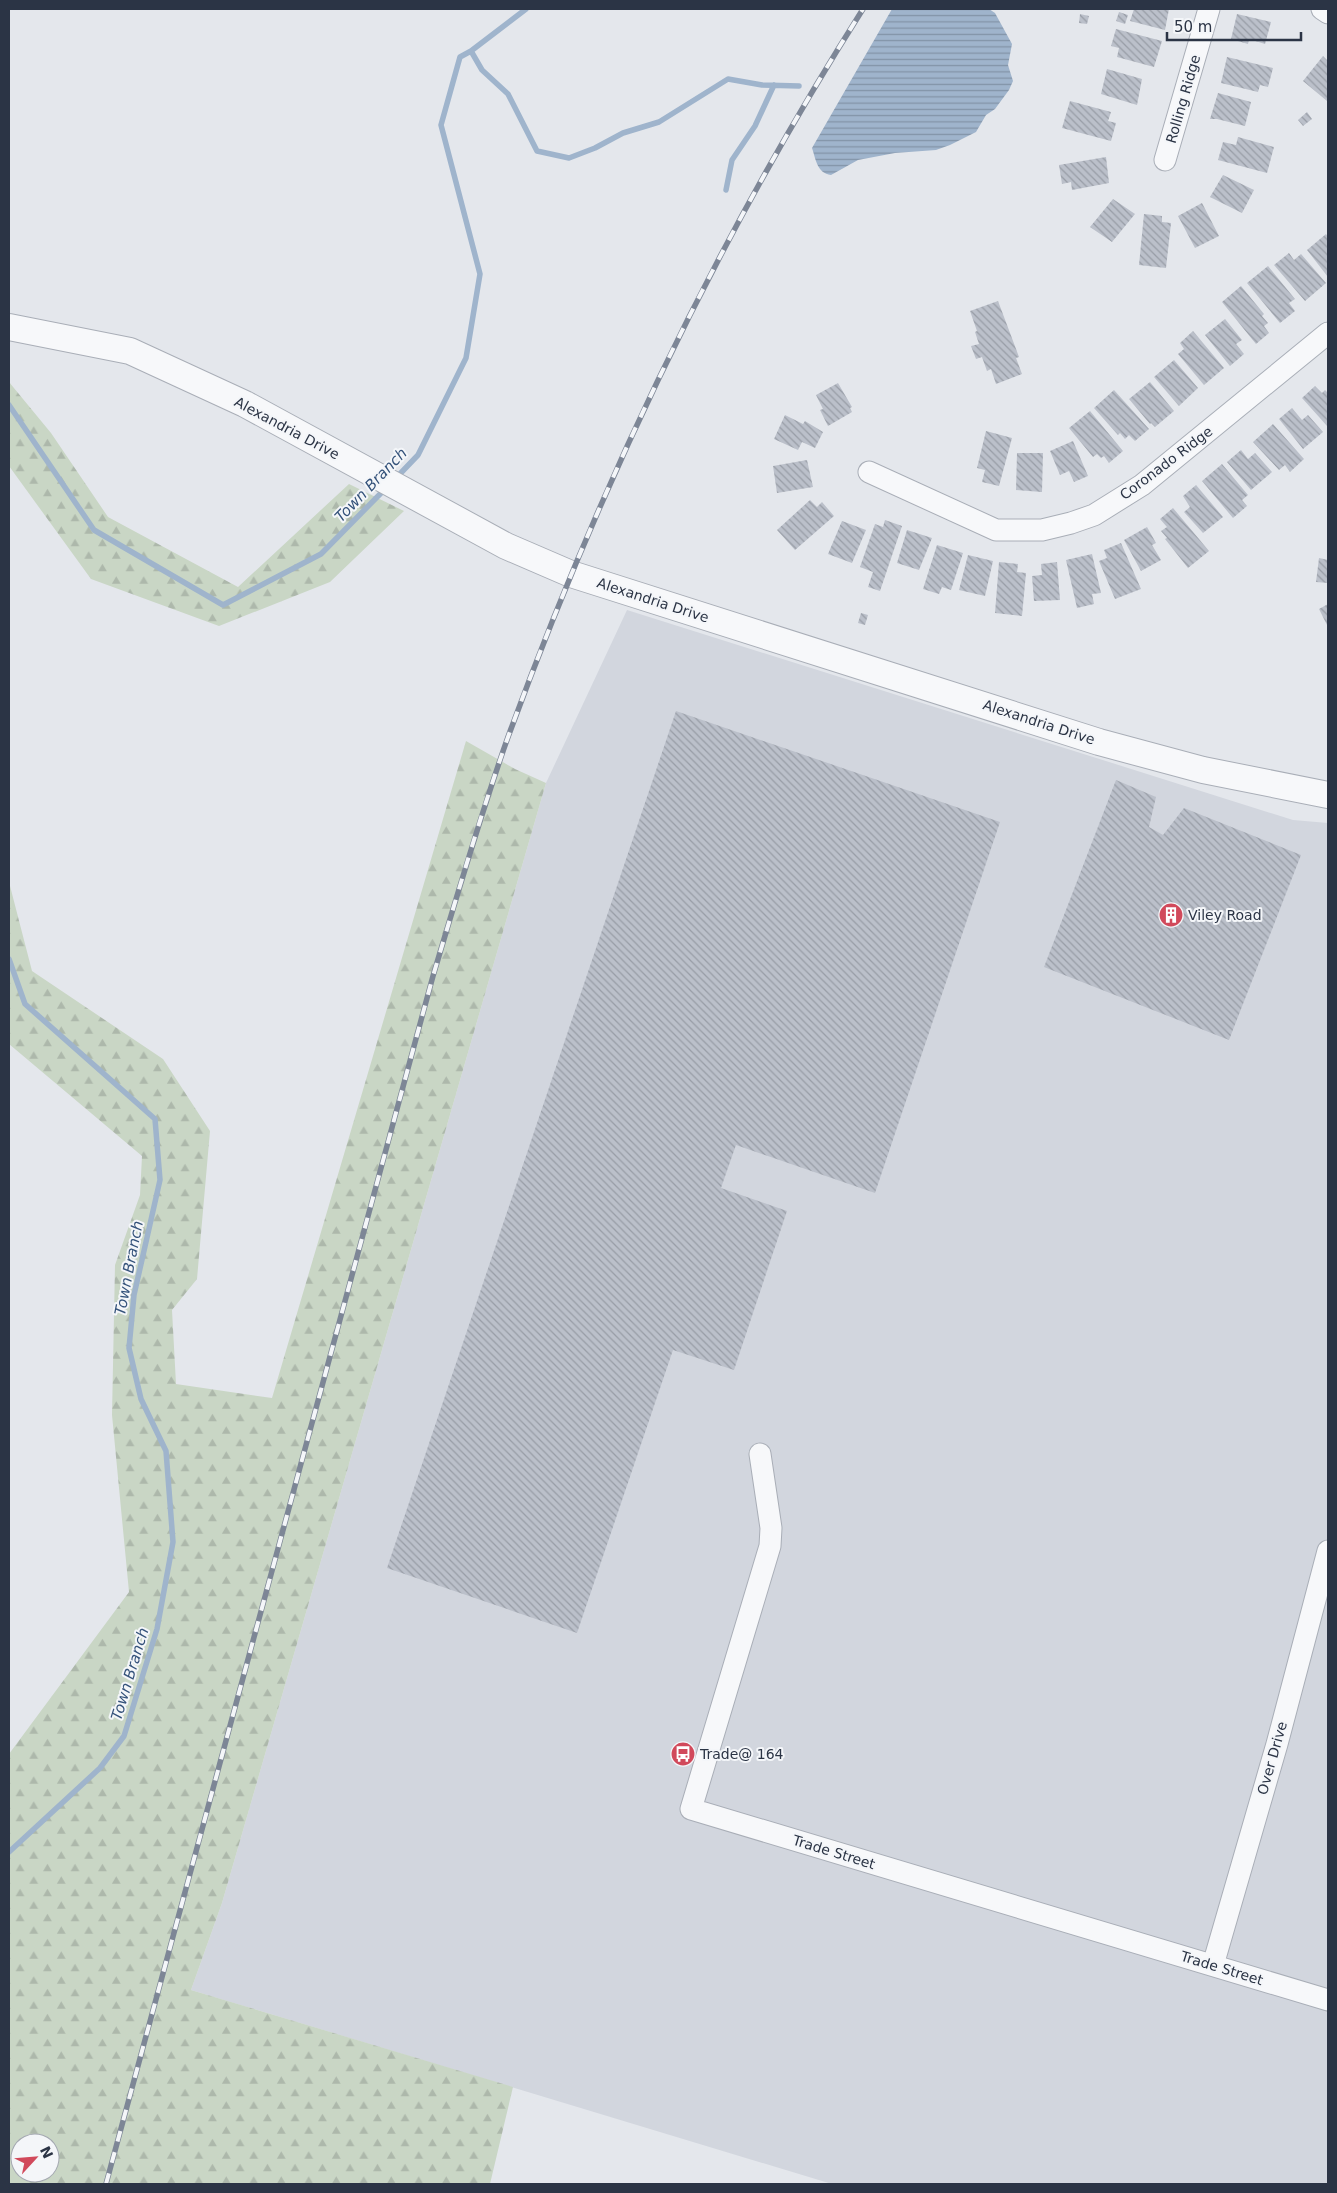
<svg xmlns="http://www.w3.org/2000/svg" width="1337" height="2193" viewBox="0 0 1337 2193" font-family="'DejaVu Sans',sans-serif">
<defs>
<pattern id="forest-firs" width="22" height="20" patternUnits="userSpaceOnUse" patternTransform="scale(1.25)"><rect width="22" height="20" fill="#c9d6c5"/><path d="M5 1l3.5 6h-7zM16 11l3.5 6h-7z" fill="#adb8ab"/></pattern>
<pattern id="water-rules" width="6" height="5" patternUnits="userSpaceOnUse" patternTransform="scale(1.25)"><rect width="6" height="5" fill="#9fb4cc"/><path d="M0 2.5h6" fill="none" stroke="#8293a7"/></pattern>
<pattern id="building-back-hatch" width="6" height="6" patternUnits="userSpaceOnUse" patternTransform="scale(1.25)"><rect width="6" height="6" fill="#bbc0ca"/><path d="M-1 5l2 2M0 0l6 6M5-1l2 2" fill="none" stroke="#989da6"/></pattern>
</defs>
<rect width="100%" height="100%" fill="#e4e7ec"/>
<path fill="#d2d6de" d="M627,610L1293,820L1328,823V2184H832L191,1990L222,1903L546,783Z"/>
<path fill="url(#forest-firs)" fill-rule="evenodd" d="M9,382L51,433L108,517L238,587L349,484L404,511L330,582L219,626L91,579L9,466Z
M466,741L515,769L546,783L222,1903L191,1990L513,2087L490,2184H9V1754L129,1592L112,1415L115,1265L140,1195L142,1156L9,1044V882L32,971L163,1059L210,1131L197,1279L172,1310L176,1384L272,1398ZM20,2143H50V2173H20Z"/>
<path fill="url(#water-rules)" d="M892,9H989L995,13L1012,44L1008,65L1013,81L1009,90L995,109L986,115L976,132L950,145L936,150L895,153L858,160L831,175C817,173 816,160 812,148Z"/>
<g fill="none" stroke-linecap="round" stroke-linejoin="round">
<path stroke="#9fb4cc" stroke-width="5.5" d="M471,51L482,70L508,94L537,151L569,158L595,148L623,133L659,122L728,79L762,85L799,86
M726,190L732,160L755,126L774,85
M9,405L94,530L223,605L321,554L386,488
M396,478L418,455L466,358L480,274L441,125L460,57L471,51L526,9
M9,959L25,1004L155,1119L160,1180L134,1295L129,1348L141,1399L166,1451L173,1542L157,1629L124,1736L100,1768L9,1852"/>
</g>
<path fill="url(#building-back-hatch)" d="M1134,9H1169L1165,30L1130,21Z
M1119,12L1128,15L1125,24L1116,21Z
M1080,14L1089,16L1087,24L1079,23Z
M1237,14L1271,22L1265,44L1249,39L1248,44L1231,39Z
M1116,29L1162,41L1154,67L1117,57L1119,48L1111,46Z
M1323,56L1328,61L1327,101L1303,81Z
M1227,57L1273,68L1268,87L1260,85L1258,92L1221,83Z
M1107,69L1142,79L1137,105L1101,94Z
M1218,93L1251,102L1245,126L1217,119H1210Z
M1070,101L1111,112L1108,121L1116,123L1111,141L1062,128Z
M1307,112L1312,119L1303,126L1298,120Z
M1238,137L1274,147L1267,173L1218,160L1223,142L1236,145Z
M1106,157L1109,183L1072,190L1071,182L1062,184L1059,165Z
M1223,175L1254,190L1242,213L1210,197Z
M1113,199L1135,214L1112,242L1090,227Z
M1202,203L1219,236L1195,248L1178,216Z
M1144,214L1162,216V222L1171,223L1166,268L1139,265Z
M1326,234L1328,237V277L1307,250Z
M1289,253L1294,260L1301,254L1326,283L1305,301L1274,265Z
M1268,266L1295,299L1289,303L1295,311L1280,323L1247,283Z
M1241,286L1264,314L1262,316L1268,323L1264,326L1269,333L1256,344L1222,302Z
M998,301L1019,357L1016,358L1022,374L996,384L991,369L987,371L982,357L976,359L971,346L979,344L975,332L977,331L970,311Z
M1225,319L1242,340L1236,344L1244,354L1230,366L1205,335Z
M1193,331L1224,368L1204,385L1178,354L1184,349L1180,343Z
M1174,360L1198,388L1179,406L1154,377Z
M1150,382L1174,411L1155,427L1151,423L1150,424L1129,399Z
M838,383L852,407L850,408L852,412L828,426L820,410L823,409L816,395Z
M1315,386L1322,393L1325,390L1328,393V427L1302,398Z
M1114,390L1149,429L1135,441L1129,435L1125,439L1120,433L1118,435L1094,408Z
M1292,408L1302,420L1308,415L1323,432L1303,449L1279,419Z
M1090,411L1123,451L1109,463L1104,456L1101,458L1097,454L1093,457L1069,428Z
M785,415L803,424L805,421L823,432L815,448L802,442L798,450L774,439Z
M1273,424L1304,459L1290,472L1285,465L1279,470L1253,442Z
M986,431L1012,438L999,486L982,482L985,470L977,468Z
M1073,441L1088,476L1074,482L1069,471L1060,475L1050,451Z
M1241,450L1248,459L1255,453L1272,472L1251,490L1227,462Z
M1017,453H1043L1042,492L1016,490Z
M807,460L813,487L777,493L773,466Z
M1222,464L1248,495L1242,500L1247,506L1233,518L1202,481Z
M1196,485L1223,517L1203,533L1184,512L1190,507L1183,496Z
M810,500L817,507L822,502L834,516L795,550L777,530Z
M1173,508L1209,551L1188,568L1165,539L1167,538L1161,531L1167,527L1160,519Z
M885,520L902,526L880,591L868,587L873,572L860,567L875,524L883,527Z
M842,521L866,530L852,563L828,554Z
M1147,527L1156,543L1152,545L1161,560L1141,571L1124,540Z
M907,530L932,538L919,570L897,563Z
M1121,543L1141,589L1115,599L1099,561L1107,558L1104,550Z
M937,545L963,553L951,590L942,587L939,594L923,589Z
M1092,554L1101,593L1092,594L1094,604L1077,608L1066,560Z
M968,555L993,561L985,596L959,590Z
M1319,558L1328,560V583L1316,582Z
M999,562L1018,564L1017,572L1026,573L1022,616L995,613Z
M1057,562L1060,600L1034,601L1032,576L1042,575L1041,564Z
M1328,604V627L1319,609Z
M861,613L868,615L865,625L858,623Z
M676,711L1000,822L875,1193L736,1145L721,1188L787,1211L734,1370L673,1350L577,1633L387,1568Z
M1116,780L1156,797L1149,827L1163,835L1184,808L1301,855L1229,1040L1044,967Z"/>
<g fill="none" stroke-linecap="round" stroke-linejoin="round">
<defs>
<path id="minor" d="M1322,9L1328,13
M1165,160L1209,9
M869,472L996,530H1042L1071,523L1094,515L1142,485L1328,333
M760,1454L771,1528L770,1546L691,1809L1328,2000
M1213,1965L1277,1744L1328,1551"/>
<path id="tertiary" d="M9,327L130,351L245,404L506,546L571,574L1099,742L1203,770L1328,795"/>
</defs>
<use href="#minor" stroke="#a9aeb7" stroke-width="23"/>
<use href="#tertiary" stroke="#a9aeb7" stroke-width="28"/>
<use href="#minor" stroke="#f7f8fa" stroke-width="21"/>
<use href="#tertiary" stroke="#f7f8fa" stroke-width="26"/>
<defs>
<path id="rail" d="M106,2184L433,976C457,896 480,816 508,737C601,483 718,238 863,9"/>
</defs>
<use href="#rail" stroke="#7d8696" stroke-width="5.5"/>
<use href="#rail" stroke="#f4f6f9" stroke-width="4" stroke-dasharray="11" stroke-linecap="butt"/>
</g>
<defs>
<symbol id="building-disc" viewBox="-11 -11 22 22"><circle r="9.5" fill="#d1495b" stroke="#f4f6f9"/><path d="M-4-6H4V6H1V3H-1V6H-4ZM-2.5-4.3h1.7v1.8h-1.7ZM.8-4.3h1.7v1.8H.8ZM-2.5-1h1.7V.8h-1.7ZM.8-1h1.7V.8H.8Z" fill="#fff"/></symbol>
<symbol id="bus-disc" viewBox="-11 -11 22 22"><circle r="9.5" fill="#d1495b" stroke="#f4f6f9"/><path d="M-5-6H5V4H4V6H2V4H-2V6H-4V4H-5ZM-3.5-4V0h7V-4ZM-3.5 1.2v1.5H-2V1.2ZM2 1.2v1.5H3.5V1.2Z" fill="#fff"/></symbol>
</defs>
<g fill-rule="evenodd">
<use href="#building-disc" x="1157" y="901" width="28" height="28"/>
<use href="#bus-disc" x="669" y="1740" width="28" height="28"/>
</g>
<g text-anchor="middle" stroke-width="4" stroke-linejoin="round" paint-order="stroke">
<g font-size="14" fill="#2b3445" stroke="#f4f6f9">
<text transform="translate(1183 99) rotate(-74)" y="5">Rolling Ridge</text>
<text transform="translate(287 428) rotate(28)" y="5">Alexandria Drive</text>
<text transform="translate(1166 463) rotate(-37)" y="5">Coronado Ridge</text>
<text transform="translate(653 600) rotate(18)" y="5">Alexandria Drive</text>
<text transform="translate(1039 722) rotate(18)" y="5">Alexandria Drive</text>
<text transform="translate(1272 1758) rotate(-74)" y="5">Over Drive</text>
<text transform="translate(834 1852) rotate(17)" y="5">Trade Street</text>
<text transform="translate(1222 1968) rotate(17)" y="5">Trade Street</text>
</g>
<g font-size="14" fill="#2b3445" stroke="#f4f6f9" text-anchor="start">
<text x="1188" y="920">Viley Road</text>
<text x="700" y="1759">Trade@ 164</text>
</g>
<g font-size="15" font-style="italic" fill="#34527a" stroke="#f4f6f9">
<text transform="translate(371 485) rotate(-46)" y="5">Town Branch</text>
<text transform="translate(129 1268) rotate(-79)" y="5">Town Branch</text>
<text transform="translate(130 1674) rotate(-73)" y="5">Town Branch</text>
</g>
</g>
<rect width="1337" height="2193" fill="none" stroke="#2b3445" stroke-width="20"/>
<g transform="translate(35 2158) rotate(64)"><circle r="24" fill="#f4f6f9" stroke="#a4a8b1"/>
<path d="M0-4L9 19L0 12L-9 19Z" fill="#d1495b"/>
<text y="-8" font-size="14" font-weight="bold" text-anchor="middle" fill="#2b3445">N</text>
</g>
<path d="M1167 32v8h134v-8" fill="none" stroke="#2b3445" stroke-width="2.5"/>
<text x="1174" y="32" font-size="15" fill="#2b3445" stroke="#f4f6f9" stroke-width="4" paint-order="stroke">50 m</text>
</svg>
